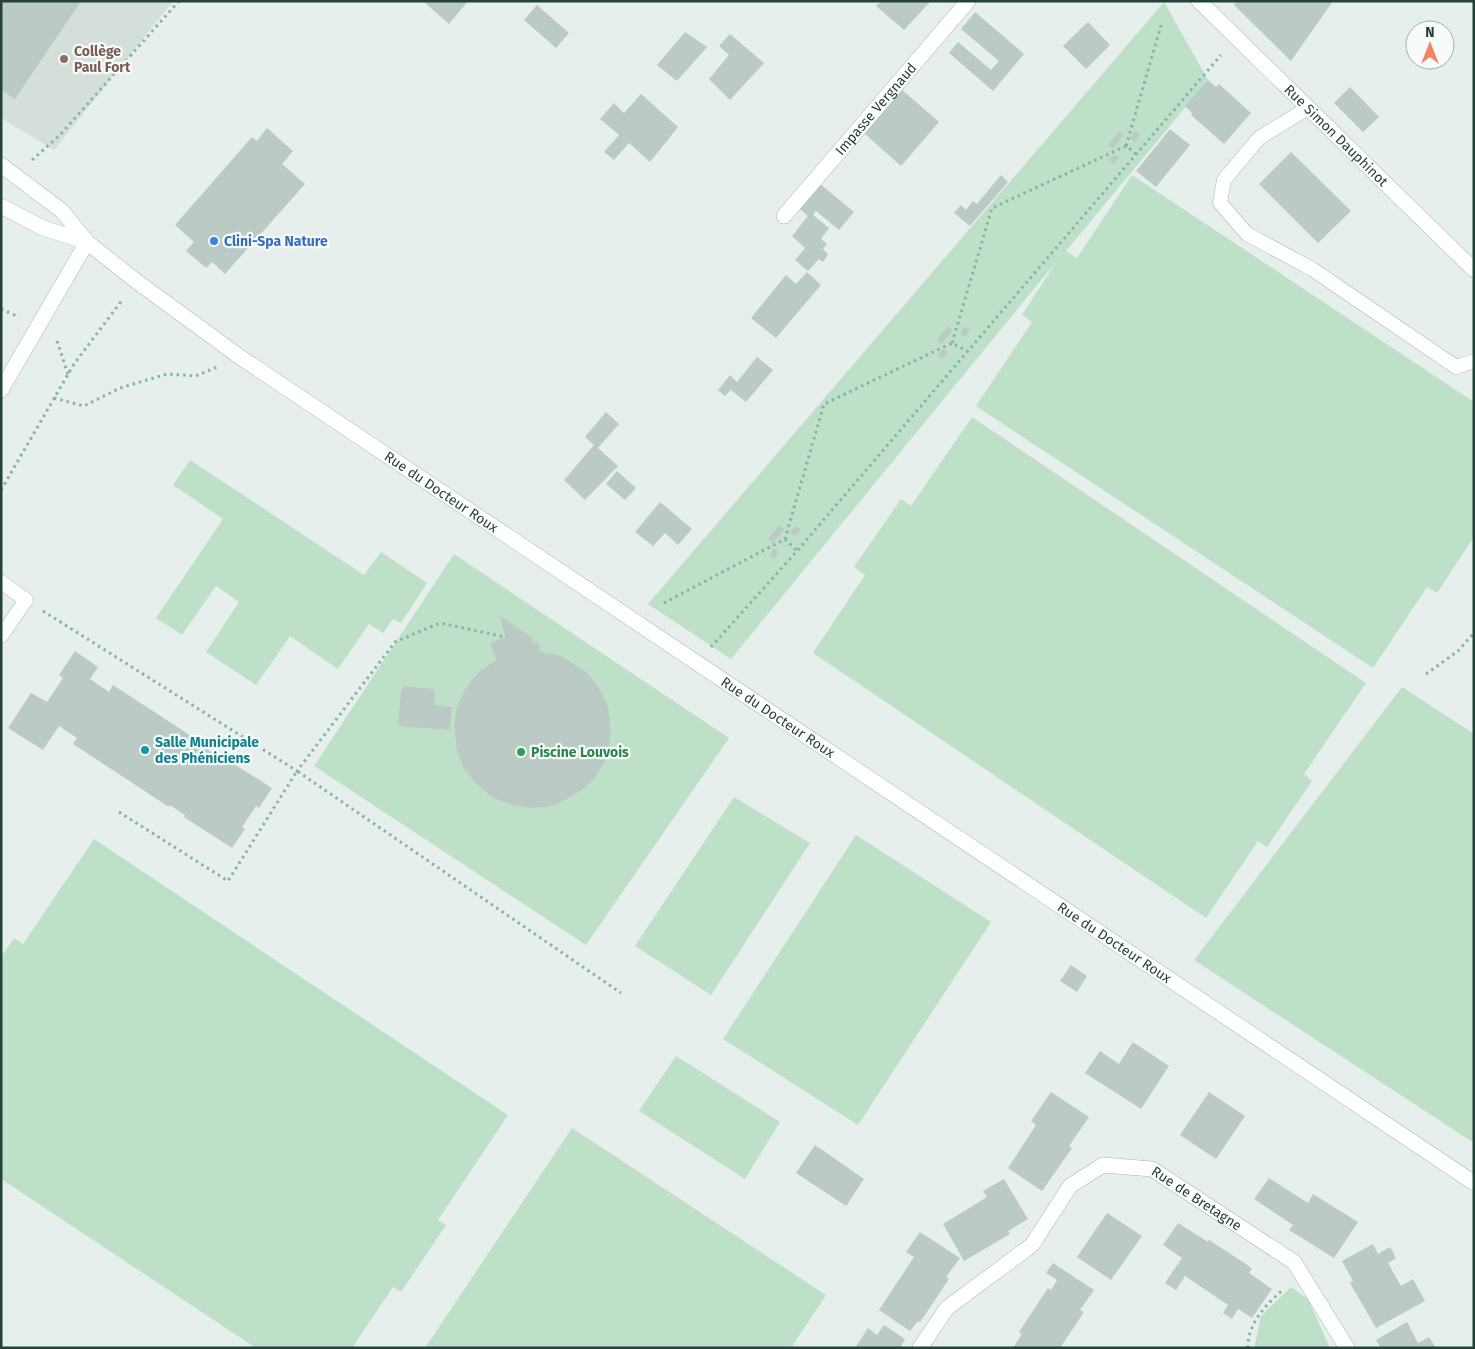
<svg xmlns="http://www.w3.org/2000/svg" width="1475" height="1349" viewBox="0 0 1475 1349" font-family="'Fira Sans',sans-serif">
<rect width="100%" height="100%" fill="#e6efeb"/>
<path fill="#d4dfda" d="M1,1H173L54,150L1,118Z"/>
<path fill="#bfe0c8" d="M1164,2L1208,80L1066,251L1077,258L1132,175L1474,402V537L1437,593L1427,587L1373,668L976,406L1032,322L1022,315L1056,262L731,659L648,604Z
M972,417L1366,683L1304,774L1312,781L1267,847L1258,841L1206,918L813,653L865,575L854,567L901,499L911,506Z
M190,460L364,575L381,552L427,583L401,623L393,619L383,633L369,624L338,669L290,636L256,685L206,652L239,602L216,586L182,635L156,618L223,519L173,485Z
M454,554L729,738L586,945L314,766Z
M1402,687L1474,734V1143L1194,960Z
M734,797L810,843L711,995L635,946Z
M856,835L991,922L858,1125L723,1039Z
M94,839L508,1115L438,1220L446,1225L401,1292L393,1287L352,1348H256L1,1179V957L14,938L23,944Z
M676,1056L780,1122L745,1179L639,1111Z
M572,1128L826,1295L791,1348H425Z
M1291,1287L1308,1299L1330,1348H1254L1261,1316Z"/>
<path fill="#bbcac4" d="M1,1H81L15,99L1,90Z
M423,1H468L449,24Z
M881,1H931L904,30L876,6Z
M1237,1H1333L1291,61L1234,5Z
M537,5L569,33L556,48L524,20Z
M975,12L1024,54L993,91L949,53L958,42L991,70L999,61L961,29Z
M1088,22L1110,45L1086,69L1063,46Z
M685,32L707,47L677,81L657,65Z
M730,34L764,63L730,100L709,79L729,55L719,46Z
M1208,80L1216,87L1219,84L1251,113L1224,144L1191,115L1192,113L1185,106Z
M1350,87L1379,117L1363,132L1334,103Z
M901,89L939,122L901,166L864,133Z
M641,94L678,127L650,162L629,143L614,160L604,152L619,135L600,119L614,103L624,113Z
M267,128L293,151L282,164L305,184L225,274L212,262L206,268L186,251L194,242L175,225L252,137L257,141Z
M1170,129L1190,145L1156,187L1136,171Z
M1119,131L1123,135L1113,149L1108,145Z
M1135,131L1140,135L1135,142L1130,138Z
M1291,152L1351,211L1318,243L1259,184Z
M1114,154L1119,157L1114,165L1109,160Z
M1001,175L1008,182L970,226L954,213L961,205L966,210L973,201L977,204Z
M820,184L854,212L839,230L816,211L813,215L829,228L821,239L827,244L823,249L828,254L823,262L819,259L808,271L795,260L805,248L792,236L808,216L799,208Z
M807,272L821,285L776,338L751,318L786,275L796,284Z
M948,326L953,330L942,344L937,340Z
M965,327L970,330L965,337L960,333Z
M943,349L948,352L943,359L938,355Z
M757,357L773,370L746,402L731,390L725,396L718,390L730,375L737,382Z
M606,412L619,424L598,448L618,466L585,500L564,480L594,445L585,437Z
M617,471L636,488L625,500L606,484Z
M660,502L692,529L678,545L665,533L653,546L635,532Z
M779,525L784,529L773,543L768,539Z
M796,526L801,529L795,536L790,532Z
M774,548L779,552L774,559L769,555Z
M500,616L533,638L532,643H540L539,651L561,656L585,671L598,686L608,707L611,733L608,752L603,765L592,781L583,789L558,804L546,807L529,808L513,805L498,800L488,794L474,782L463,767L457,751L454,725L457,707L463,693L471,681L479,672L496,660L490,643L505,637Z
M75,651L98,667L90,679L109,692L113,685L208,747L207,749L222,759L223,757L272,788L259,808L256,806L242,827L245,829L232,848L184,817L185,815L170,805L169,807L73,744L77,738L59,726L43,750L8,728L31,693L47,702L63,678L59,675Z
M404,686L433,689L435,693L434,705L452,707L450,730L401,726L398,724L401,690Z
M1071,965L1087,976L1077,992L1060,981Z
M1133,1042L1169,1066L1141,1109L1085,1073L1100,1051L1119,1064Z
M1051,1092L1089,1117L1069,1146L1072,1148L1042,1191L1008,1168L1036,1125L1031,1121Z
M1209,1092L1245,1116L1216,1159L1180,1135Z
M815,1145L864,1179L846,1206L796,1173Z
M1269,1178L1308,1203L1313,1194L1358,1222L1334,1258L1289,1230L1293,1225L1254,1199Z
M1004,1179L1028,1219L1008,1231L1010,1234L964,1261L943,1224L987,1197L983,1191Z
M1107,1213L1142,1236L1111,1280L1077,1257Z
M1178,1223L1208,1242L1209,1240L1246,1264L1252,1269L1249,1273L1272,1289L1252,1318L1238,1309L1232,1319L1223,1313L1228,1305L1185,1276L1176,1290L1165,1283L1182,1258L1163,1245Z
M920,1232L960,1258L946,1277L949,1279L927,1312L920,1322L918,1321L910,1331L879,1310L914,1257L906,1252Z
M1373,1244L1378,1254L1390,1247L1396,1258L1388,1263L1401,1286L1413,1279L1425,1301L1376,1328L1350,1283L1353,1281L1342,1261Z
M1053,1263L1094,1290L1080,1310L1084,1312L1060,1348H1013L1022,1334L1019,1332L1048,1288L1051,1290L1057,1280L1046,1273Z
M1407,1322L1418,1343L1429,1337L1436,1348H1381L1376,1340Z
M884,1325L905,1339L900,1348H855L868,1328L877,1335Z"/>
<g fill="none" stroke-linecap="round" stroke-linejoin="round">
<defs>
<path id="lane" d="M1308,108L1259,138L1224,180L1220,203L1247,234L1312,269L1456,367L1474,361
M1,582L26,600L1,636"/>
<g id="street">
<path id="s1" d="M1199,1L1474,270"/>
<path id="s2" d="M784,216L968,1"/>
<path d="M1,390L87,242"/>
<path id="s3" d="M920,1348L947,1308L1032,1245L1070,1186L1103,1165L1152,1169L1294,1262L1347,1348"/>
</g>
<g id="secondary">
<path id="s4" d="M1,165L62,211L87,242L136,281L240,357L1474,1183"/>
<path d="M1,206L43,228L87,242"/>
</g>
</defs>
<use href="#lane" stroke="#a8b8b2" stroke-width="15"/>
<use href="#street" stroke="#a8b8b2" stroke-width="16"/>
<use href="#secondary" stroke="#a4bbb3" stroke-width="16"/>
<path stroke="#86b3a5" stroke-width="3" stroke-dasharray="2.5 4" stroke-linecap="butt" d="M1126,146L1162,22
M32,160L60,135L179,1
M1,309L19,317
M57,341L68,374
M952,343L992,208L1126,146L1136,154
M54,398L84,406L120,388L167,374L196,376L217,367
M1,490L74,364L123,299
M785,539L797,551
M664,603L785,539L824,404L952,343L967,351
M43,611L297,771L395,642L440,623L505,637
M711,647L797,551L1221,55
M1426,674L1458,651L1474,633
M119,812L228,881L297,771L621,993
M1248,1348C1247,1324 1267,1303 1284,1289"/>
<use href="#lane" stroke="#fff" stroke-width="14"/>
<use href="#street" stroke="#fff" stroke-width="15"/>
<use href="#secondary" stroke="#fff" stroke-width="15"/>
</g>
<circle fill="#8d6e63" stroke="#f7fbf9" stroke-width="2" cx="64" cy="59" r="5"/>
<circle fill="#3f7fe0" stroke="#f7fbf9" stroke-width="2" cx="214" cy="241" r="5"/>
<circle fill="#0f9aa8" stroke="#f7fbf9" stroke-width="2" cx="145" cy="750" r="5"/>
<circle fill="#2e9e5b" stroke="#f7fbf9" stroke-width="2" cx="521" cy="752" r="5"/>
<g text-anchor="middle" stroke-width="4.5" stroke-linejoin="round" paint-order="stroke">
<g font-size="14" font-weight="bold" fill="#785e54" stroke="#f7fbf9" text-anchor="start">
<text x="74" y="56">Collège<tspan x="74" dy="16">Paul Fort</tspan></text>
</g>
<g font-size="14" fill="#24423a" stroke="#f7fbf9">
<text dy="5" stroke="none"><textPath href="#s2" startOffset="141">Impasse Vergnaud</textPath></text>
<text dy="5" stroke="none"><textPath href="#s1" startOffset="192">Rue Simon Dauphinot</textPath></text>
<text dy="5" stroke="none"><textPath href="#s4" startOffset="550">Rue du Docteur Roux</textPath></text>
<text dy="5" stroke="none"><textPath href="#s4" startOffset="955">Rue du Docteur Roux</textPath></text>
<text dy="5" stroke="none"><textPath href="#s4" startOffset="1360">Rue du Docteur Roux</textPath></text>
<text dy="5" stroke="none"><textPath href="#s3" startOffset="366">Rue de Bretagne</textPath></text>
</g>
<g font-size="14" font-weight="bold" fill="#366cbe" stroke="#f7fbf9" text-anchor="start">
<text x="224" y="246">Clini-Spa Nature</text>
</g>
<g font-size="14" font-weight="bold" fill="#0d838f" stroke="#f7fbf9" text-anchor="start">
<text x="155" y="747">Salle Municipale<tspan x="155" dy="16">des Phéniciens</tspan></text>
</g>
<g font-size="14" font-weight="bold" fill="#27864d" stroke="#f7fbf9" text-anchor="start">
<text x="531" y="757">Piscine Louvois</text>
</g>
</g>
<rect width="1475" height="1349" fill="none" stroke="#24423a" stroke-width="5"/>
<g transform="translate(1430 45)"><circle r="24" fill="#f7fbf9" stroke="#a3b1ad"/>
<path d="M0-4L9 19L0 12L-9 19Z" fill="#f4845f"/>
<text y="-8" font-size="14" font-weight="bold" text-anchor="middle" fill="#24423a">N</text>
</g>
</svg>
